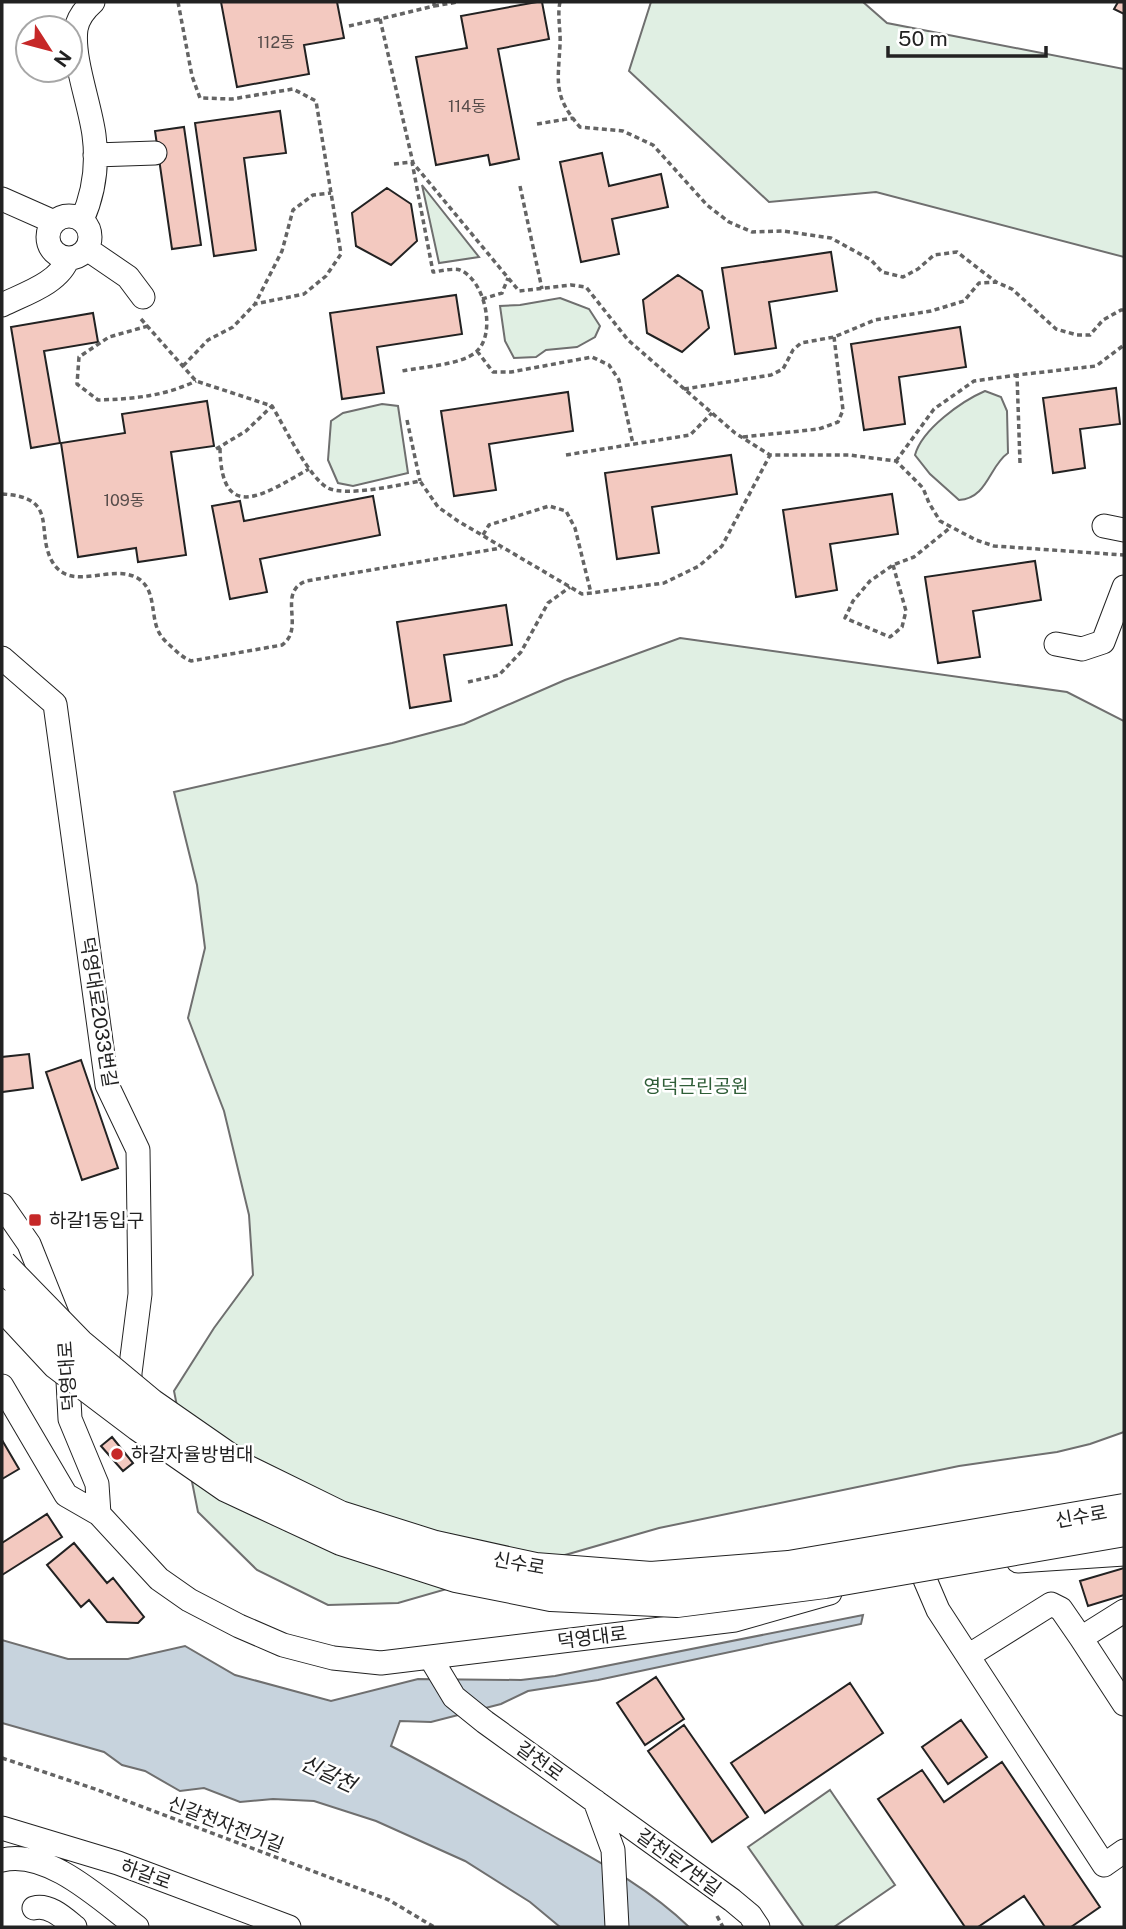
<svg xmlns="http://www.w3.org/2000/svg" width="1126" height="1929" viewBox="0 0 1126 1929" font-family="'Public Sans','Noto Sans KR',sans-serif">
<rect width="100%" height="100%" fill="#fff"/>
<path fill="#e0efe3" stroke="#6f6f6f" stroke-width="2" d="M651,2H863L887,23L1124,69V257L876,192L769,202L629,71Z
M422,185L479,257L439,263Z
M560,298L589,309L600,326L595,337L577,347L546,350L536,357L514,358L505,341L500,306L520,305Z
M985,391L1001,397L1007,411L1008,453C989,466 988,498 959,500L930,474L915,455C922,429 962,401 985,391Z
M382,404L398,406L408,473L353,486L338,483L328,460L331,421L343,413Z
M680,638L1067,692L1124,721V1432L1090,1444L1057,1452L959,1466L659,1528L398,1603L328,1605L257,1570L198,1512L174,1391L214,1328L253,1275L249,1215L224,1111L188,1018L205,948L197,885L174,792L392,743L464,724L565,680Z
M830,1790L895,1885L834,1927H804L748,1847Z"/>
<path fill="#c7d3dd" stroke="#6f6f6f" stroke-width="2" d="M863,1615L861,1624L598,1680L528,1691L501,1704L431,1722L400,1721L391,1746C444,1773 495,1803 546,1832C596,1860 648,1887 689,1927H560L530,1902L465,1861L376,1821L314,1801L273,1799L240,1802L204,1788L180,1791L145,1771L122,1765L104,1752L2,1723V1640L68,1659H128L185,1646L235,1675L331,1701L418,1679L521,1680L555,1676Z"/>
<path fill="#f3c9c0" stroke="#222" stroke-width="2" d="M221,2H337L344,38L304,45L309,74L237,87Z
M537,2H542L549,39L498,49L519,159L490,165L488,155L436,165L416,57L467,48L461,16Z
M1118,2H1124V14L1114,9Z
M280,111L286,153L244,158L256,250L214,256L195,123Z
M184,127L201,245L172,249L155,131Z
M602,153L609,186L661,174L668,207L612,219L619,254L581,262L560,162Z
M387,188L411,204L417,241L391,265L356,246L352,213Z
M831,252L837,291L769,302L776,348L735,354L722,268Z
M678,275L702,291L709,328L682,352L647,333L643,300Z
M456,295L462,334L377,347L384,393L342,399L330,313Z
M93,313L98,342L44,351L60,443L31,448L11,327Z
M960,327L966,367L899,377L905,424L864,430L851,344Z
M1116,388L1120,424L1080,429L1085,468L1053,473L1043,398Z
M568,392L573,431L489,444L496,490L454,496L441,411Z
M207,401L214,446L171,452L186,555L138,562L136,548L78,557L61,443L125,433L122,414Z
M731,455L737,494L652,507L659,553L617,559L605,473Z
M892,494L898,534L830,544L837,590L796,597L783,510Z
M373,496L380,535L260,559L267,592L230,599L212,506L240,501L244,521Z
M1035,561L1041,600L973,611L980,657L938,663L925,577Z
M506,605L512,645L444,655L451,701L410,708L397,622Z
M29,1054L33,1088L2,1092V1057Z
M81,1060L118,1168L82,1180L46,1072Z
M112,1437L133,1463L123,1471L101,1446Z
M2,1440L19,1469L2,1479Z
M47,1514L62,1537L2,1575V1543Z
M74,1543L107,1583L113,1578L144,1617L138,1623L107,1622L89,1600L81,1607L47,1565Z
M1124,1568V1595L1088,1606L1080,1581Z
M656,1677L684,1719L645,1745L617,1703Z
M850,1683L883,1733L765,1813L731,1763Z
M961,1720L987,1757L948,1784L922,1747Z
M684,1725L748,1817L712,1842L648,1751Z
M1002,1762L1100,1907L1071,1927H1045L1024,1896L978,1927H965L878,1799L922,1770L944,1802Z"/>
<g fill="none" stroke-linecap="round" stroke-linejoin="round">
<defs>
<path id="minor" d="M95,155L155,153
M2,199L54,222
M48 237a21 21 0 1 1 42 0a21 21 0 1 1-42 0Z
M82,220C94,193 98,165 94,135C90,104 72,58 76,29C78,17 85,9 93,2
M87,249L128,277L143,297
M2,305C24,294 60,283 68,258
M1104,526L1124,530
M1056,644L1082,649L1103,642L1124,587
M2,658L55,704L107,1085L138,1150L140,1294L130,1373V1396
M2,1205L29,1244L59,1319
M67,1362L70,1419L97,1484L99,1514
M2,1386L66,1495L99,1514L159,1579L189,1600L239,1626L283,1645L333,1658L381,1663L735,1620L830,1593
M1018,1561L1124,1554
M920,1568L938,1610L1104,1865L1124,1851
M1081,1638L1124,1704
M968,1656L1051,1604L1061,1609L1081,1638L1124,1611
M430,1657L454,1697L485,1722L732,1900L750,1915L758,1927
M595,1801L613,1850L617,1927
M2,1828L118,1863L289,1927
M2,1860C49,1849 102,1901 137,1927
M34,1908C49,1904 64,1918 75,1927"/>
</defs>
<use href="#minor" stroke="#222" stroke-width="25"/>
<path stroke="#646464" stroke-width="3.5" stroke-dasharray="5 3.5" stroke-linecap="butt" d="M178,2L192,76L200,98L232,99L293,89L316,101L341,254L326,276L304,294L255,304
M434,2V6L380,19L413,163L519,291L571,285L586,287L628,340L735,433L770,455H849L896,461L923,488L929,503L940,521L976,540L994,546L1124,555
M560,2C557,16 561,31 560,45C558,83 553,96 580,127L623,131L653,145L707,205L729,222L752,232L783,231L831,238L871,260L882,272L903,277L918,269L934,255L957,252L996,282
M434,6L458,2
M349,26L380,19
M537,124L573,118
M394,164L412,162L433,272C441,271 453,268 460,270C485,280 497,334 476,352C461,365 421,367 402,371
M520,186L542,289
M482,299L502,293L508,278
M141,319L196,381L272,406C284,426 309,478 328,488C346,497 399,485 420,481L438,507L458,521L582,594L591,593L664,583L699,566L722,546L770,455
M148,326L109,337L79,357L77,384L98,400C133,399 165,396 196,381
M477,351L493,372H511L592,357L609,365L619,380L633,444
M183,366L208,340L233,327L255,304L282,251L293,210L313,195L331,193
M684,389L771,375L783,369L793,350L801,343L834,337L875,320L931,311L964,301L979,283L996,282L1012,289L1056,329L1077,335H1090L1103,320L1121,310H1124
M407,420L420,481
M743,437L819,429L838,422L843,410L834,337
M220,448C221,526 266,493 309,469
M216,449L246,431L272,406
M566,455L690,435L712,413
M896,461L934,409L974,381L1017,375
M1020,463L1017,375L1096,366L1124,345
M2,494C61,497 34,532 53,563C72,593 113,562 139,579C155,590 151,611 157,628C160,637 167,643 174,649C179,654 184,658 191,661L282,645C306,628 276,593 306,581L501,548
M483,535L489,525L549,506L566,511L575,528L591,593
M893,565L906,611L902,627L890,637L845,618L853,601L870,581L893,565L914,557L951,527
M468,682L499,675L521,652L548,603L570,587
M2,1758L98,1790L389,1900L434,1927
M717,1916L723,1927"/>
<use href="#minor" stroke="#fff" stroke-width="23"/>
<defs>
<path id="major-bridge" d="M2,1265L79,1344L151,1404L246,1470L340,1516L435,1546L535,1568L651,1577L789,1566L1124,1509
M2,1305L57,1364L139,1426L227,1487L341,1540L456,1577L551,1596L677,1602L825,1583L1124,1531"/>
</defs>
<use href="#major-bridge" stroke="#222" stroke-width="32" stroke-linecap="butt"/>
<use href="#major-bridge" stroke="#fff" stroke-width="30"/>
</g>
<g fill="#c62828" stroke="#fff" stroke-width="2.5">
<rect x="28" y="1213" width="14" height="14" rx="3.5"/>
<circle cx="117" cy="1454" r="7"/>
</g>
<g text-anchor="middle" stroke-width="5" stroke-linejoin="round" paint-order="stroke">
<g font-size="16" fill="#564c4a">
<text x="276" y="48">112동</text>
<text x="467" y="112">114동</text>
<text x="124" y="506">109동</text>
</g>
<g font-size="19" fill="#222" stroke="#fff">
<text transform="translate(99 1012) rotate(81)" y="7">덕영대로2033번길</text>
<text transform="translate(67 1376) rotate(-94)" y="7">덕영대로</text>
<text transform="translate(1081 1516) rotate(-10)" y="7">신수로</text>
<text transform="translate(519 1563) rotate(10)" y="7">신수로</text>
<text transform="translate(592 1637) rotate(-7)" y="7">덕영대로</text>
<text transform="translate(540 1761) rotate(36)" y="7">갈천로</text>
<text transform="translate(226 1824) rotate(21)" y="7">신갈천자전거길</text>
<text transform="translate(679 1862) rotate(36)" y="7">갈천로7번길</text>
<text transform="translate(146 1874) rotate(20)" y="7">하갈로</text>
</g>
<g font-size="19" fill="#2f5e38" stroke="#fff">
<text x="696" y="1093">영덕근린공원</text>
</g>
<g font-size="19" fill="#222" stroke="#fff" text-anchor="start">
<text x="49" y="1227">하갈1동입구</text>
<text x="131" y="1461">하갈자율방범대</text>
</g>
<g font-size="21" font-style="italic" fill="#222" stroke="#fff">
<text transform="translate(328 1774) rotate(25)" y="7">신갈천</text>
</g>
</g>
<rect width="1126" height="1929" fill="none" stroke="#222222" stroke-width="7"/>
<g transform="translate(49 49) rotate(126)"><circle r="33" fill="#ffffff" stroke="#a7a7a7" stroke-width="2"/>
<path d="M0-5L12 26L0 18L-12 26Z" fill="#c62828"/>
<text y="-10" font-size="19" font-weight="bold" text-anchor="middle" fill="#222222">N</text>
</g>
<path d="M888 46v10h158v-10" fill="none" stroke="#222222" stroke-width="3.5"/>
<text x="898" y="46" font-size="21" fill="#222222" stroke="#ffffff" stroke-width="5" paint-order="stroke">50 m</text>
</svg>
